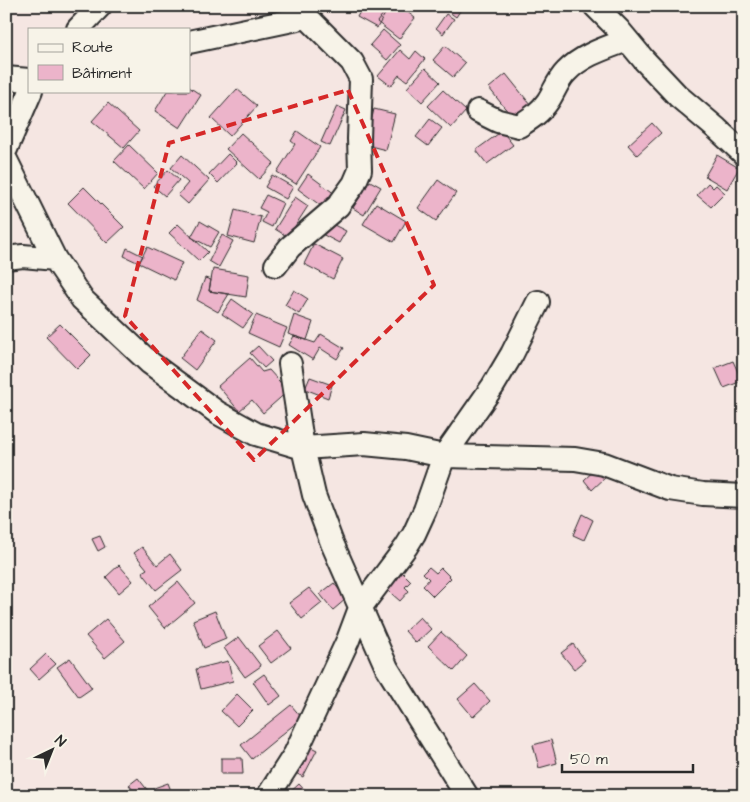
<svg xmlns="http://www.w3.org/2000/svg" width="750" height="802" viewBox="0 0 750 802" font-family="'Architects Daughter',sans-serif">
<rect width="100%" height="100%" fill="#f5e6e2"/>
<filter id="ink" filterUnits="userSpaceOnUse"><feTurbulence type="fractalNoise" baseFrequency=".02" numOctaves="2"/><feDisplacementMap in="SourceGraphic" scale="10" xChannelSelector="R" yChannelSelector="G"/><feConvolveMatrix kernelMatrix="1 2 1 2 8 2 1 2 1" color-interpolation-filters="sRGB"/></filter>
<g filter="url(#ink)">
<path fill="#ecb4ca" stroke="#2b2b2b" d="M363,6L389,7L377,28L357,17Z
M389,6H400L415,18L399,39L377,22Z
M441,6H460L462,8L456,17Z
M446,14L454,19L443,34L436,28Z
M383,30L400,45L387,60L370,45Z
M445,46L465,63L453,77L433,60Z
M400,50L410,59L416,51L425,59L407,81L399,75L391,86L378,76Z
M425,68L440,82L422,102L407,88Z
M506,74L534,109L516,122L489,88Z
M189,87L201,95L180,128L155,111L167,91H189Z
M237,89L257,106L230,136L211,118Z
M443,90L466,111L451,128L428,106Z
M108,103L139,131L124,148L92,121Z
M337,106L346,110L330,146L321,142Z
M374,109L395,114L386,150L366,145Z
M430,119L442,128L428,146L416,137Z
M652,123L661,133L637,155L628,145Z
M297,131L320,147L296,184L277,172L295,144L291,141Z
M502,131L513,145L487,164L476,150Z
M241,133L274,163L259,179L226,149Z
M129,145L158,173L144,189L114,161Z
M228,154L237,163L218,183L209,174Z
M182,155L209,180L188,204L178,195L188,183L171,168Z
M717,155L739,168L727,189L705,176Z
M168,170L179,180L165,196L153,186Z
M308,174L339,197L328,211L298,189Z
M272,175L293,187L286,199L265,187Z
M438,180L456,193L436,221L418,208Z
M370,181L381,187L364,215L353,208Z
M708,183L713,188L716,185L725,193L711,207L697,195Z
M84,187L124,227L107,243L68,203Z
M266,195L283,203L272,227L262,222L267,212L259,208Z
M295,197L308,206L288,237L275,229Z
M376,203L406,221L394,242L363,224Z
M235,210L261,217L254,243L228,236Z
M324,220L346,231L339,243L318,232Z
M200,221L219,232L210,247L191,237Z
M178,224L208,252L199,261L169,233Z
M222,235L233,241L219,267L209,261Z
M314,244L343,259L333,279L304,264Z
M147,247L182,263L174,280L139,263Z
M127,248L143,256L139,263L124,256Z
M213,269L249,275L246,297L209,291Z
M205,278L211,280L209,291L229,294L218,312L197,300Z
M294,290L308,299L299,314L285,305Z
M232,299L253,314L243,328L222,314Z
M256,315L287,328L279,347L248,333Z
M294,315L313,322L307,340L288,334Z
M60,324L91,355L77,369L46,337Z
M202,329L217,340L195,370L180,358Z
M321,334L344,348L337,359L320,348L313,360L289,345L294,336L315,343Z
M258,346L272,361L264,368L250,353Z
M250,358L262,372L269,370L288,391L263,413L252,400L239,411L218,386Z
M733,361L742,381L724,388L715,368Z
M310,377L332,385L328,398L305,389Z
M599,466L607,476L592,490L584,480Z
M582,514L593,520L584,540L573,535Z
M100,536L105,547L98,551L92,539Z
M142,547L157,565L170,554L182,570L156,590L142,572L147,569L134,553Z
M119,565L133,581L119,593L106,577Z
M429,567L436,573L441,568L451,578L433,596L423,586L429,579L423,573Z
M402,572L411,581L405,587L409,591L400,601L384,587L395,575L397,577Z
M178,582L195,603L165,628L148,607Z
M334,583L346,599L333,610L320,594Z
M309,588L322,603L302,619L289,603Z
M215,611L226,639L204,648L193,620Z
M420,617L431,629L416,643L405,631Z
M106,619L125,641L105,658L86,636Z
M278,631L291,648L271,663L258,646Z
M441,632L467,656L454,671L428,646Z
M239,637L261,666L245,677L224,648Z
M573,644L585,660L574,669L561,653Z
M46,654L56,664L39,679L30,669Z
M70,658L92,688L79,697L57,667Z
M228,661L233,681L201,689L196,669Z
M264,674L281,696L269,705L253,682Z
M475,684L490,701L473,717L458,699Z
M237,694L253,710L237,726L221,711Z
M291,705L302,718L252,759L241,745Z
M551,740L557,763L539,768L533,745Z
M303,743L317,750L303,777L290,770Z
M221,758H242L243,774H221Z
M138,778L152,796H138L129,785Z
M168,783L173,796H157L154,788Z
M299,784L308,794L306,796H286Z
M744,784V796H740L738,795Z"/>
<g fill="none" stroke-linecap="round" stroke-linejoin="round">
<defs>
<path id="minor" d="M595,6L619,30L644,60L678,96L717,129L744,154
M78,29L100,6
M189,42L307,17
M6,78L29,80
M478,111L498,121L519,126C530,119 540,113 548,101C554,92 558,80 566,72C582,55 606,48 627,40
M6,149L31,91
M6,160L55,259L82,299L150,363L218,413L256,434L303,448L364,444L406,448L444,456L575,459L604,464L670,489L703,494L744,496
M6,258L23,256L55,259
M276,265L290,247L338,206L354,184L360,170L359,139L361,79L352,62L307,17L304,6
M290,364L303,448L314,495L332,543L387,668L467,796
M268,796L295,754L348,640L360,608L406,547L414,534L425,510L444,456L493,386L512,354L538,302"/>
</defs>
<use href="#minor" stroke="#2b2b2b" stroke-width="26"/>
<use href="#minor" stroke="#f7f3e8" stroke-width="22"/>
</g>
</g>
<path fill="none" stroke="#d62828" stroke-width="4" stroke-dasharray="10 6" stroke-linejoin="round" d="M348,90L434,285L254,460L125,316L169,143Z"/>
<rect width="750" height="802" fill="none" stroke="#f7f3e8" stroke-width="25"/>
<rect x="12" y="12" width="725" height="777" fill="none" stroke="#2b2b2b" stroke-width="2" filter="url(#ink)"/>
<rect x="28" y="28" width="162" height="65" fill="#f7f3e8" stroke="#a5a39c"/>
<rect x="38" y="44" width="25" height="8" fill="#f7f3e8" stroke="#a5a39c"/>
<text x="72" y="52" font-size="15" fill="#2b2b2b">Route</text>
<rect x="38" y="65" width="25" height="15" fill="#ecb4ca" stroke="#a5a39c"/>
<text x="72" y="78" font-size="15" fill="#2b2b2b">Bâtiment</text>
<g transform="translate(52 750) rotate(43)" stroke="#f7f3e8" stroke-width="4" paint-order="stroke">
<path d="M0-4L9 19L0 12L-9 19Z" fill="#2b2b2b"/>
<text y="-8" font-size="14" font-weight="bold" text-anchor="middle" fill="#2b2b2b">N</text>
</g>
<path d="M562 764v8h131v-8" fill="none" stroke="#2b2b2b" stroke-width="2.5"/>
<text x="570" y="764" font-size="15" fill="#2b2b2b" stroke="#f7f3e8" stroke-width="4" paint-order="stroke">50 m</text>
</svg>
